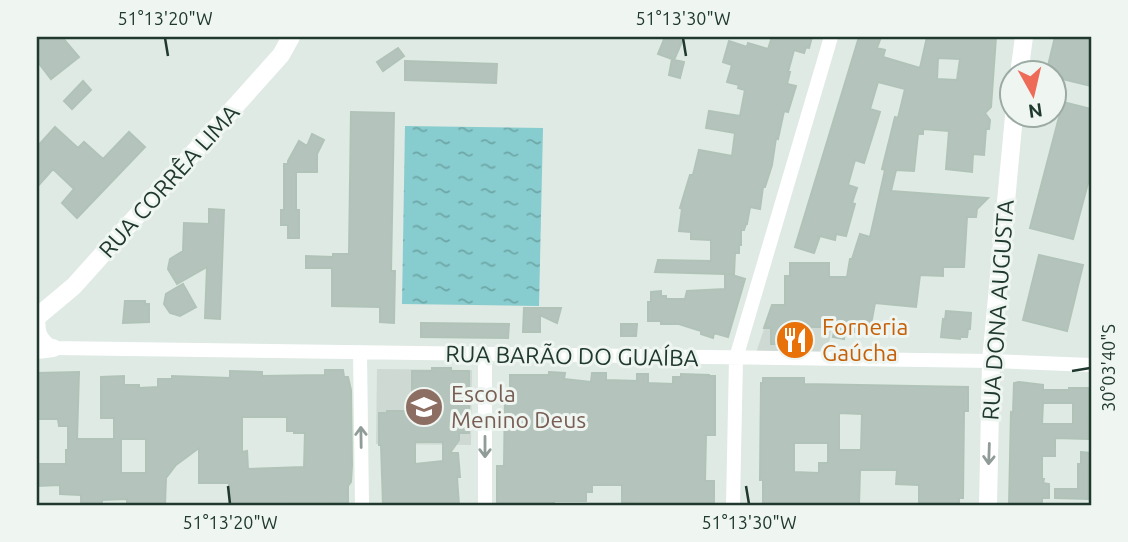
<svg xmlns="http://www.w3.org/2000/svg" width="1128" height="542" viewBox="0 0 1128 542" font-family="Ubuntu,sans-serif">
<defs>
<pattern id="water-ripples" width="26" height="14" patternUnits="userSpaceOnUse" patternTransform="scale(1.75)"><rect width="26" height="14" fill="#87ccce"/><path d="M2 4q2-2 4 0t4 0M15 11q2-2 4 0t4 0" fill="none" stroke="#6ea7a8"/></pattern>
</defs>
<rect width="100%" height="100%" fill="#deeae3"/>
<path fill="#cdd9d2" d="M836,304L827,354L756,353L772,305Z
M377,369L472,370L471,445L376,444Z"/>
<path fill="url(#water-ripples)" d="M405,126L543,128L539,306L402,304Z"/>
<path fill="#b4c4bc" stroke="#b1c3b9" stroke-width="2" fill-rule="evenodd" d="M37,37H62L79,57L51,79L37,61Z
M665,37H684L674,60L684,62L680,78L669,75L672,59L658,54Z
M772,37H812L809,48L806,47L804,53L794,50L788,72H790L787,84L796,86L788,112L784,111L778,139L776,138L772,165L765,187H763L760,209L750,207L747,224H746L744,230H741V245H739V253H735L734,274H729L745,279L728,337L714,333L713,338L701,334V331L679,324H661V321H648V302H651V292L661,291V296H666V299H685L687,291L725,289V274L655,272L658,260L711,261V240L691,239V232L679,231L682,209L680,208L690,175H693L699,150L732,156L735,133L706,128L709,111L740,116L745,90L738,88L739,85L727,82L732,65L723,62L729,41L747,47L748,43L768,49Z
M859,37H881L877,48L885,50L883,57L920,68L927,37H996L991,107L985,113L990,120L989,129H986L984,155L973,154L972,172L946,169L949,131L923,129V134H918L914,171L896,170L891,191L988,198L977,209L976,217H967L964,267H943V276L920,275L916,307L875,303L869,335L845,330L844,339L833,337L835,327H811V344H771V328H764L772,305H785V276H790V263H829V277H847L850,259H852L860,234L870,237L885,170L882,169L895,117L898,118L905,89L878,82L870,109L880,112L864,163L855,160L848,185L857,188L852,203L855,204L846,236L836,234L835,240L820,236L814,253L795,247ZM938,58L960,59L957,80L937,79Z
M1055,37H1091V86L1054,77V74H1046Z
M398,48L404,56L383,71L377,62Z
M405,61L497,64L496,83L405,80Z
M83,81L91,90L72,109L64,101Z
M1063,102L1091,109V172L1073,239L1030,228Z
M351,112L394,113L391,271H395L394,323L380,322V307L332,306V268H306V256L333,257V254H349Z
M55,127L78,148L84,142L103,159L129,132L145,147L77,218L62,203L74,189L53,169L37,187V147Z
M312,134L324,140L317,154V172H296V210H299V238H288V225H281V210H284V164H288V161L299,141L307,146Z
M209,209L224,210L220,319L205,318L207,267L177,284L168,269L170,259L183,251L184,223L209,224Z
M1039,255L1083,265L1067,331L1023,320Z
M183,284L196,307L180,316L170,313L164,304L166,294Z
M125,301H145V304H149V322L123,323Z
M524,308H561L557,323L540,315V332H523Z
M946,311L971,313L970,329H968L967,337H960V339L941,337L943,319L945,320Z
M421,323L509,324L508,338L421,337Z
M621,324H637L636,336H621Z
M432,368H451V371H469V433H459V440L450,453H458L460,477H457L459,505H383L381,445H379V413H387V411H412V371H432ZM415,442H443V461L415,464Z
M325,370H343L344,377H348L351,390L352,465L351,482L348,486V502L283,503V505H230L229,483H199V448L176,465L166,478L165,505H127V499L102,500V505H81V495L60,494V485L37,486V464H66V450H68V426H59L58,419H38L37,373L79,372L77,439H114V418H101V377L124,376V385H139V388L158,387V379H172V376L230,378V371L262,372V376L325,375ZM242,417H287V431H294V433H305L304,467L248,469L247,451L242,452ZM121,439H146V473H121Z
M549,372L565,373L564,379L591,382L592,373H606V380L637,381V374H648V383L673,384V377H681V374L709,375V376H715V435H706L705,481H714V505H637V502H622V485H592V492H586V501H554V505H497V466H504L505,393H510V375H549Z
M763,378H804V384L968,387V411H964L963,498H959V503H919V485L896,484L897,470H860L859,505H763V480H760L761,383H763ZM839,413L862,414L861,450H839ZM794,443H828V463H819V473L794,472Z
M1019,382L1043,385V390H1069V388H1089L1088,439L1055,438V456H1042V479H1044L1043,483L1049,484V498H1042V505H1009L1011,412L1013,413L1014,383ZM1043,403H1073V424H1042Z
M1081,452L1091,453V465H1088V499L1055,498V489H1078V464H1081Z"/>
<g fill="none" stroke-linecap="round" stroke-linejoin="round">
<path stroke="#fff" stroke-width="14" d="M39,315C37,331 39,338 53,348
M43,346L53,348L991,361L1091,365
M360,352L362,505
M485,505V354
M733,505L736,358L831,37"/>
<path stroke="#fff" stroke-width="18" d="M1019,74L1024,37
M37,317L74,286L281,55L291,37
M37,350L53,348
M988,505L991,361L1014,116"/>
</g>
<defs><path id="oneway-shaft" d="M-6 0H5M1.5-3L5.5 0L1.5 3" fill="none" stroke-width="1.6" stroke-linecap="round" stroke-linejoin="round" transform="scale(1.75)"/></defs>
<g stroke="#909c97">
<use href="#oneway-shaft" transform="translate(361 437) rotate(-91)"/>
<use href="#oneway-shaft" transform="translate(485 447) rotate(90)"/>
<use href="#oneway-shaft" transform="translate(989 454) rotate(92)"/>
</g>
<path fill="none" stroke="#20392f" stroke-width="2.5" d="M165,38L168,56M683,38L686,56M1072,371L1090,368M228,486L230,504M746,486L749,504"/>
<defs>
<symbol id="restaurant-disc" viewBox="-11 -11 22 22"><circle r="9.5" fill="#e8710a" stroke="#eff6f2"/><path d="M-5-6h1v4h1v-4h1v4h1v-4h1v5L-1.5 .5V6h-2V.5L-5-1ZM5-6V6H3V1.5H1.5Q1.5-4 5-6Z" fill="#fff"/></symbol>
<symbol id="school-disc" viewBox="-11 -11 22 22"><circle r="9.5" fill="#8d6e63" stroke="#eff6f2"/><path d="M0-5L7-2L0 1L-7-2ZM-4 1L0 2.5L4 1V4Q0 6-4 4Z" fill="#fff"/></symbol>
</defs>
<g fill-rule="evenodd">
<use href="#restaurant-disc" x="773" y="318" width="44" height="44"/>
<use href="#school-disc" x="402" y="385" width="44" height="44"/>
</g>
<g text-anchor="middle" stroke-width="6" stroke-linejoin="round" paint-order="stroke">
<g font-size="23" fill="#20392f" stroke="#eff6f2">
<text transform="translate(169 181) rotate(-48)" y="8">RUA CORRÊA LIMA</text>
<text transform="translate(998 310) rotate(-86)" y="8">RUA DONA AUGUSTA</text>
<text transform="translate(572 356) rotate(1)" y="8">RUA BARÃO DO GUAÍBA</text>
</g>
<g font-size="23" fill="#c56008" stroke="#eff6f2" text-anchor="start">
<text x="822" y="335">Forneria<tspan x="822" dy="26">Gaúcha</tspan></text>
</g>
<g font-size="23" fill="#785e54" stroke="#eff6f2" text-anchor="start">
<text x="451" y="402">Escola<tspan x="451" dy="26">Menino Deus</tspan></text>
</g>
</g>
<rect width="1128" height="542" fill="none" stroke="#eff6f2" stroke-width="77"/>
<g transform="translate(1033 94) rotate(172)"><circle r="33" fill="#eff6f2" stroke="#9caaa4" stroke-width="2"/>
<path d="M0-5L12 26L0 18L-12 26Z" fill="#ee6b58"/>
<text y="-10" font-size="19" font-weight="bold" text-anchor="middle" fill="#20392f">N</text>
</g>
<rect x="38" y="38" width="1052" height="466" fill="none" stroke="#20392f" stroke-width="2.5"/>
<g font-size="18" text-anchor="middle" fill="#20392f">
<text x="165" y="25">51°13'20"W</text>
<text x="683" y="25">51°13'30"W</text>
<text transform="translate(1109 368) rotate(-90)" y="6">30°03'40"S</text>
<text x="230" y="529">51°13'20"W</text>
<text x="749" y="529">51°13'30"W</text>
</g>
</svg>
